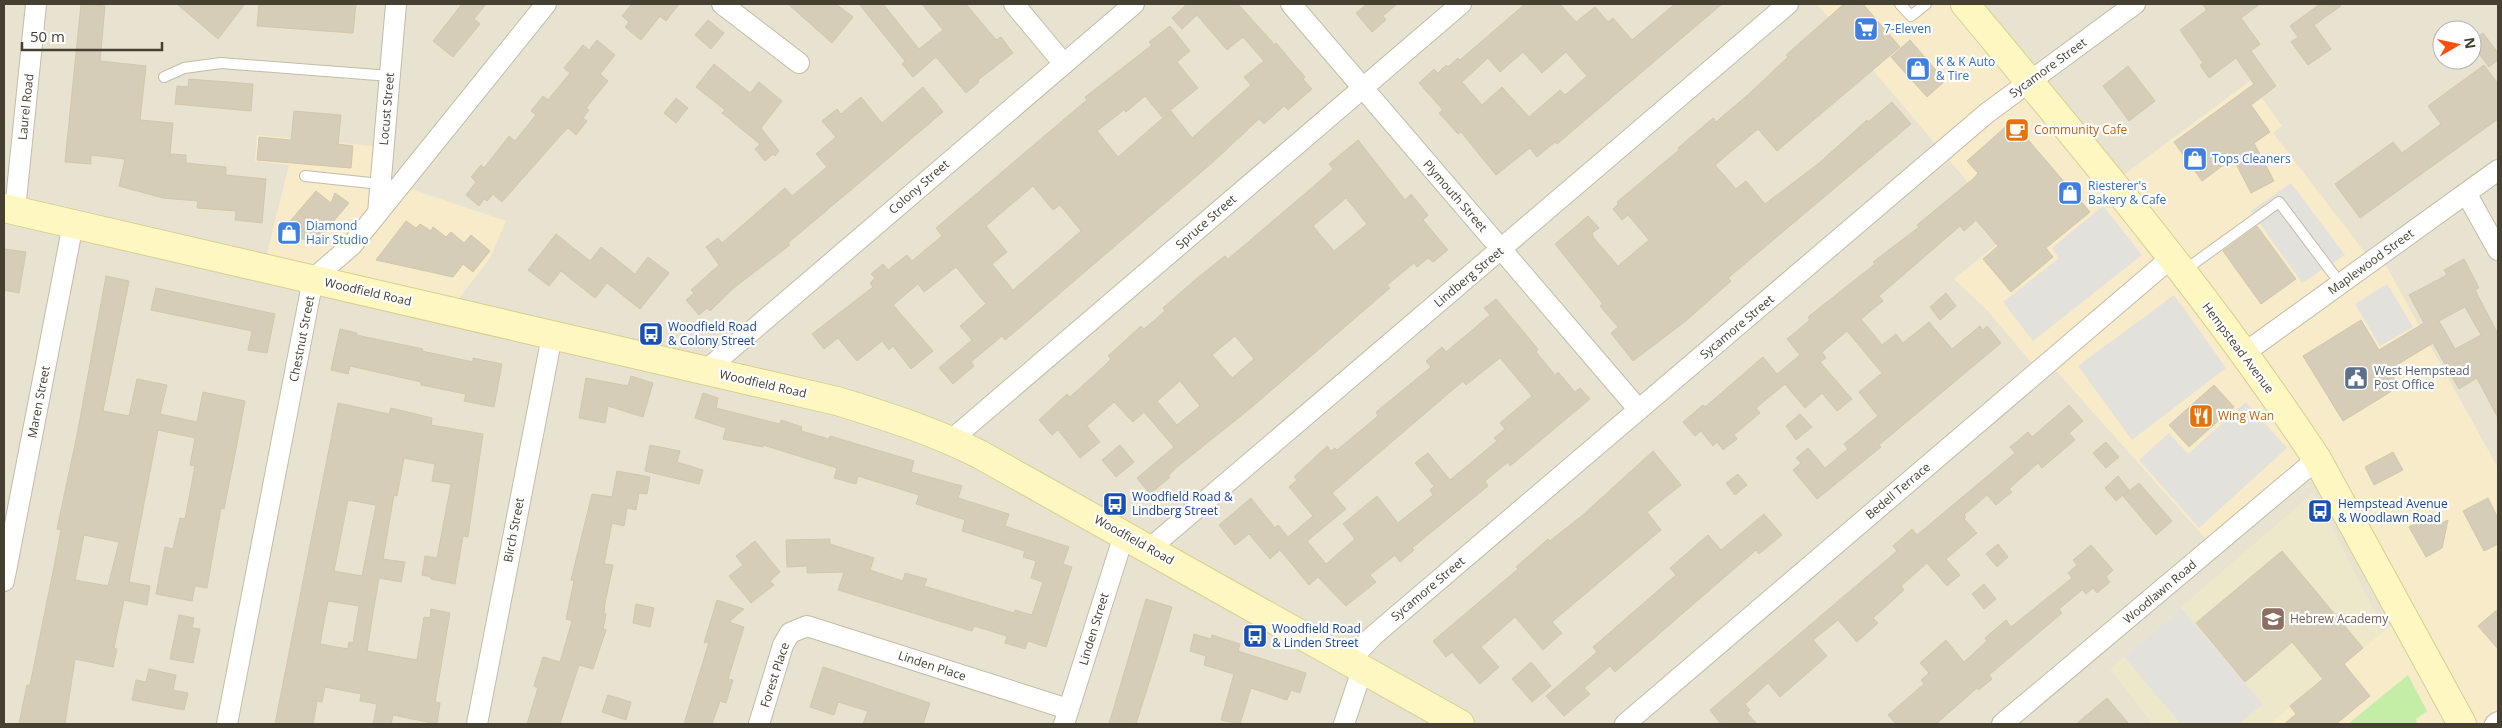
<svg xmlns="http://www.w3.org/2000/svg" width="2502" height="728" viewBox="0 0 2502 728" font-family="'Open Sans',sans-serif">
<rect width="100%" height="100%" fill="#f3f0e2"/>
<path fill="#e8e3d0" fill-rule="evenodd" d="M4,4H2498V724H4ZM2442,30H2472V60H2442Z"/>
<path fill="#f8ebca" d="M1817,4H1968L2114,182L2250,81L2282,126L2273,133L2370,259L2379,253L2498,468V724H2269L2399,619L2319,460L2214,548L2051,365L2040,373L1987,310L1954,279L2011,233Z
M257,135L383,147L378,215L402,186L506,221L490,258L450,310L264,266L289,165L255,161Z"/>
<path fill="#eee8ca" d="M2314,492L2384,631L2269,724H2153L2110,669Z"/>
<path fill="#c4eda6" d="M2408,675L2427,711L2416,719L2417,724H2348Z"/>
<path fill="#e3e1dc" d="M2291,183L2345,255L2302,283L2251,211Z
M2103,206L2142,255L2033,341L2003,302L2059,258L2052,248Z
M2387,284L2413,327L2380,346L2355,304Z
M2174,295L2226,368L2132,440L2078,366Z
M2246,402L2287,448L2199,528L2139,460L2169,433L2188,454Z
M2181,608L2263,704L2239,724H2181L2124,657Z"/>
<path fill="#d5cdb7" stroke="#d2c7a9" fill-rule="evenodd" d="M81,4L105,6L100,61L146,66L140,120L173,123L170,154L186,155V163L226,167V175L266,179L262,223L235,220L236,211L197,208L198,201L163,198L119,186L125,159L91,155V164L65,162Z
M177,4H245L218,39Z
M259,4H356L353,33L257,26Z
M462,4H486L474,19L480,24L453,57L433,41Z
M632,4H679L666,21L660,16L641,40L625,27L629,22L622,16Z
M788,4H836L853,17L832,43Z
M859,4H883L919,49L943,30L922,4H966L996,40L1001,37L1013,53L978,80L979,82L966,93L936,57L913,77L902,64L905,61Z
M1187,4H1238L1275,45L1276,43L1305,77L1303,79L1312,89L1288,110L1284,106L1264,124L1259,119L1213,162L1024,324L1005,340L1002,336L971,362L974,366L953,384L939,368L972,340L960,326L986,304L956,267L924,292L918,284L893,305L933,351L911,369L893,346L889,350L882,341L857,361L838,338L824,349L812,334L873,287L870,283L875,278L871,274L883,264L888,270L907,255L912,261L942,236L936,228L1075,110L1087,100L1085,97L1152,45L1149,42L1170,26L1190,51L1177,62L1198,88L1162,117L1145,96L1126,112L1124,110L1097,131L1118,157L1171,111L1192,138L1251,85L1244,77L1264,61L1243,37L1227,50L1197,15L1182,29L1172,18ZM1033,186L1053,210L1060,205L1081,231L1013,290L992,264L1007,252L986,226Z
M1367,4H1397L1383,16L1386,20L1372,32L1356,13Z
M1525,4H1560L1576,22L1595,7L1608,22L1613,18L1632,40L1675,4H1722L1557,144L1555,142L1537,157L1530,148L1496,175L1461,132L1458,134L1439,113L1443,110L1419,83L1434,69L1438,73L1446,65L1448,67L1458,58L1460,60ZM1523,52L1542,73L1566,52L1587,76L1565,95L1560,90L1529,117L1502,87L1482,105L1462,82L1488,58L1500,72Z
M1844,4H1863L1900,47L1777,151L1758,129L1715,165L1736,189L1746,181L1765,204L1818,164L1867,120L1868,122L1892,102L1911,124L1728,278L1731,281L1687,320L1633,361L1611,333L1618,327L1600,306L1603,304L1555,244L1588,216L1599,228L1592,233L1593,237L1618,266L1649,240L1628,215L1622,220L1613,209L1618,204L1617,202L1679,150L1678,148L1713,118L1716,122L1751,92L1788,57L1786,55Z
M2202,4H2260L2241,18L2260,44L2251,51L2276,86L2251,105L2270,132L2254,143L2274,181L2251,193L2233,158L2202,181L2174,142L2254,84L2236,58L2209,78L2200,65L2203,63L2180,30L2207,10Z
M2320,4L2341,6L2314,25L2331,49L2308,65L2291,42L2298,37L2290,26Z
M708,20L724,33L711,49L695,35Z
M2483,33L2498,53V60L2489,67L2472,44V41Z
M597,40L615,55L600,74L608,81L586,108L589,110L583,118L587,121L576,135L568,128L561,135L502,202L493,194L487,201L484,199L479,206L466,195L476,182L471,177L481,165L484,168L509,136L515,141L536,115L531,111L543,96L548,100L570,73L564,68L583,45L589,50Z
M1910,40L1945,81L1927,97L1891,57Z
M714,64L750,93L759,82L782,101L761,128L779,151L775,156L773,154L765,161L755,149L760,144L722,113L725,110L696,87Z
M2484,65L2498,84V119L2360,218L2335,184L2393,142L2402,153L2441,124L2428,106Z
M2128,66L2155,101L2129,121L2103,86Z
M189,79L253,84L251,111L175,104L177,86L188,87Z
M923,87L943,112L813,222L788,243L790,245L735,287L710,311L707,308L699,315L686,300L694,293L691,290L719,265L706,247L718,238L722,243L785,188L792,196L827,167L816,154L836,137L822,121L837,109L841,114L861,97L882,123Z
M676,98L688,108L676,123L664,113Z
M294,111L341,115L338,144L353,146L351,168L257,160L259,137L291,140Z
M2012,121L2090,212L2046,248L2053,257L2011,292L1983,259L1998,246L1976,220L1964,231L1960,226L1879,296L1883,301L1861,319L1882,345L1896,334L1903,343L1929,322L1952,349L1980,326L1983,330L1987,326L2001,343L1879,445L1881,447L1817,499L1793,470L1801,463L1796,458L1808,448L1825,468L1848,449L1844,444L1878,416L1859,392L1882,373L1847,331L1822,352L1826,358L1820,362L1852,399L1837,411L1822,393L1805,408L1785,384L1756,408L1760,413L1734,435L1737,439L1723,450L1717,442L1713,446L1701,431L1695,436L1683,422L1703,405L1705,407L1763,357L1777,374L1800,355L1787,339L1810,320L1808,317L1875,264L1873,262L1919,227L1917,225L1974,178L1978,173L1967,161Z
M1358,140L1405,200L1411,194L1428,215L1423,220L1448,250L1433,262L1428,258L1417,267L1414,263L1387,285L1390,288L1252,407L1177,467L1168,476L1170,477L1150,494L1137,478L1174,447L1144,412L1133,422L1114,402L1087,426L1100,442L1080,458L1058,430L1052,435L1039,420L1067,394L1070,397L1102,368L1111,359L1108,356L1141,326L1144,329L1165,311L1163,308L1196,279L1225,256L1228,259L1314,186L1333,169L1329,164ZM1346,198L1367,224L1334,251L1313,226ZM1235,336L1254,359L1232,378L1212,355ZM1180,381L1200,406L1177,425L1157,401Z
M316,191L331,203L335,193L349,203L316,242L279,234Z
M406,221L416,228L420,224L431,231L433,227L446,237L451,232L464,243L471,235L490,251L473,272L463,264L453,277L376,260Z
M2257,226L2296,279L2261,304L2223,251Z
M556,234L590,261L601,247L635,274L648,257L669,273L640,309L607,283L595,298L561,271L549,286L528,270Z
M4,249L26,252L19,293L4,290Z
M2464,259L2479,288L2475,290L2498,334V418L2477,378L2459,389L2433,343L2390,369L2400,386L2343,421L2303,356L2361,320L2379,350L2424,323L2409,295L2447,275L2444,270ZM2465,307L2481,335L2455,349L2439,321Z
M106,276L129,281L103,411L129,416L137,379L167,385L160,414L197,422L203,392L245,401L236,449L224,509L221,508L207,588L195,586L192,601L156,594L165,547L173,549L180,518L185,519L195,466L190,465L195,438L158,430L129,582L150,586L147,605L124,600L114,648L117,649L113,667L75,659L65,724H19L27,685H30L55,562L61,530L57,529L78,430ZM84,535L119,542L108,586L75,580Z
M156,288L275,314L267,353L248,350L252,331L151,310Z
M1946,293L1956,306L1940,320L1930,307Z
M1496,299L1538,349L1536,352L1555,375L1558,372L1575,392L1580,388L1590,399L1510,466L1508,462L1485,481L1488,486L1412,548L1414,550L1400,562L1395,555L1370,575L1376,582L1346,606L1318,577L1309,585L1280,550L1270,559L1249,534L1235,545L1219,525L1251,498L1275,528L1278,525L1288,537L1313,516L1289,487L1297,480L1294,477L1327,446L1331,451L1335,448L1337,450L1378,416L1376,412L1431,367L1426,361L1442,347L1446,352L1490,315L1484,308ZM1500,358L1532,396L1500,423L1505,429L1494,438L1497,441L1450,480L1428,453L1415,463L1434,486L1430,490L1433,495L1398,523L1377,496L1343,524L1355,539L1326,564L1307,541L1346,509L1332,493L1463,381L1466,385Z
M340,329L357,333L356,335L423,349L422,351L473,362V358L502,364L494,407L464,401L466,394L421,385V382L350,366L348,374L331,370Z
M631,376L653,383L643,417L608,406L605,423L579,418L586,378L628,386Z
M2214,385L2234,407L2189,447L2169,425Z
M703,393L718,398L716,408L780,424L781,420L802,427L801,431L829,439L830,436L914,461L911,472L962,486L958,498L1009,514L1005,526L1069,547L1063,564L1072,567L1046,647L1028,641L1025,649L1005,643L1007,636L974,626L972,631L838,590L844,572L807,573V566L787,567L786,540L830,539V544L874,558L870,570L903,581L905,573L927,579L924,586L1014,613L1015,610L1032,615L1043,582L1031,578L1036,561L1023,557L1025,551L962,531L965,520L916,504L919,495L858,476L856,484L834,478L837,468L763,445V447L723,439L726,428L695,418Z
M338,403L389,414L391,408L432,418L431,425L483,434L468,537L463,536L455,584L431,579V577L422,575L425,556L437,558L451,484L432,481L435,464L404,458L397,496L394,495L383,559L405,562L401,582L379,578L373,613L367,651L417,660L424,617L430,618L431,609L450,613L435,702L440,703L437,724L393,715L391,724H373L377,704L360,701L361,694L325,687L322,702L317,701L313,724H275ZM348,500L376,505L362,576L334,571ZM328,601L359,606L353,643L349,642L348,649L320,644Z
M2069,405L2083,421L2069,433L2075,440L2042,468L2038,463L2009,489L2012,492L1996,505L1987,495L1964,515L1966,517L1964,519L1977,533L1946,559L1960,575L1947,586L1927,563L1901,586L1904,590L1873,618L1878,623L1857,642L1838,620L1813,640L1827,656L1780,697L1768,683L1745,704L1750,710L1747,713L1757,724H1721L1710,710L1897,551L1893,546L1912,529L1917,535L2015,453L2010,447L2028,432L2032,437Z
M1800,414L1812,427L1796,440L1786,426Z
M2106,442L2119,457L2106,468L2093,453Z
M650,445L680,451L677,462L703,470L699,484L645,471Z
M1120,445L1134,462L1116,477L1102,460Z
M1653,451L1681,485L1647,512L1661,530L1552,622L1562,633L1543,650L1515,617L1481,647L1499,667L1480,684L1452,652L1446,657L1433,641L1505,580L1518,569L1516,567L1548,539L1550,541L1584,514Z
M2393,452L2403,470L2374,485L2365,467Z
M617,471L650,477L647,494L639,493L636,510L627,508L624,526L612,523L604,564L613,565L605,603L604,614H606L603,629L606,630L593,669L579,665L560,724H527L538,688L534,686L543,657L560,662L572,621L566,619L574,581L571,580L592,494L612,497Z
M1738,474L1747,485L1735,495L1726,483Z
M2118,476L2129,490L2116,501L2105,488Z
M2139,483L2172,521L2156,535L2123,496Z
M2488,498L2498,518V544L2484,551L2463,511Z
M2433,513L2439,524L2448,520L2442,548L2426,557L2409,527Z
M1764,514L1782,535L1759,554L1756,550L1615,672L1610,666L1584,688L1590,694L1564,716L1546,696L1597,652L1593,647L1676,575L1670,568L1708,535L1721,550Z
M755,541L780,572L770,581L774,585L751,603L729,576L743,565L736,556Z
M1998,544L2008,557L1997,567L1986,554Z
M2091,545L2113,570L2106,577L2110,582L2097,593L2093,588L2086,594L2082,590L2059,609L2062,613L1989,675L1992,679L1979,690L1977,688L1936,724H1896L1888,715L1924,684L1921,680L1929,673L1920,663L1946,640L1964,662L1987,641L1985,638L2006,620L2011,627L2072,578L2068,573L2077,565L2073,560Z
M2282,551L2363,648L2344,664L2370,696L2336,724H2284L2296,714L2290,706L2323,679L2292,642L2245,682L2196,623Z
M1984,584L1996,599L1984,609L1972,594Z
M1146,599L1172,607L1160,648L1136,724H1109Z
M717,600L744,609L729,622L744,627L728,679L733,680L726,703L720,701L712,724H684L709,642L704,643Z
M636,604L654,608L650,627L633,623Z
M2498,609V649L2478,626Z
M179,615L194,618L192,628L200,629L193,663L170,659Z
M1194,634L1211,639L1212,635L1240,644L1238,651L1306,673L1300,693L1291,690L1287,700L1251,688L1240,724L1221,720L1234,674L1204,665L1206,656L1190,651Z
M1531,662L1551,686L1532,702L1512,679Z
M823,667L930,703L923,724H863L868,711L838,702L834,715L810,707Z
M149,669L176,675L173,690L188,693L184,710L132,700L136,680L146,682Z
M608,695L631,702L626,720L602,712Z
M2107,698L2129,724H2076Z"/>
<g fill="none" stroke-linecap="round" stroke-linejoin="round">
<defs>
<path id="lane" d="M1900,4L1911,16L1926,4
M164,77L184,68L221,63L390,76
M305,176L380,184
M2182,272L2279,202L2340,283"/>
<path id="street" d="M722,4L799,63
M1014,4L1064,64
M1291,4L1639,410
M2466,193L2498,250
M15,210L36,4
M378,213L396,4
M2243,354L2498,170
M705,371L1134,4
M951,440L1461,4
M1149,549L1788,4
M4,581L73,224
M1348,662L1373,636L1987,113L2135,4
M227,724L313,279L352,245L546,4
M477,724L552,336
M759,724L783,645L790,633L807,626L1068,709
M1064,724L1124,535
M1344,724L1362,670
M1625,724L2171,258
M2002,724L2317,459
M2495,724L2498,722"/>
<path id="secondary" d="M1965,4C2087,151 2212,299 2317,459L2462,724
M4,208L837,401C886,416 933,431 979,454L1460,724"/>
</defs>
<use href="#lane" stroke="#c2bca7" stroke-width="12"/>
<use href="#street" stroke="#c2bca7" stroke-width="22"/>
<use href="#secondary" stroke="#d8ce8c" stroke-width="30"/>
<use href="#lane" stroke="#fff" stroke-width="10"/>
<use href="#street" stroke="#fff" stroke-width="20"/>
<use href="#secondary" stroke="#fff7c1" stroke-width="28"/>
</g>
<defs>
<symbol id="supermarket-square" viewBox="-11 -11 22 22"><rect x="-9" y="-9" width="18" height="18" rx="4" fill="#3f7fe0" stroke="#fff"/><path d="M-6-5.5h2.5l.6 2H6L4.5 2H-2.5L-4.4-4H-6ZM-1.5 3.2a1.3 1.3 0 1 0 .1 0ZM3 3.2a1.3 1.3 0 1 0 .1 0Z" fill="#fff"/></symbol>
<symbol id="shop-square" viewBox="-11 -11 22 22"><rect x="-9" y="-9" width="18" height="18" rx="4" fill="#3f7fe0" stroke="#fff"/><path d="M-5-2.5h2.3a2.7 3.5 0 0 1 5.4 0H5L5.5 6h-11ZM-1.5-2.5h3a1.5 2.3 0 0 0-3 0Z" fill="#fff"/></symbol>
<symbol id="cafe-square" viewBox="-11 -11 22 22"><rect x="-9" y="-9" width="18" height="18" rx="4" fill="#e8710a" stroke="#fff"/><path d="M-5.5-4.5H6V0H3Q3 3.5 0 3.5H-2.5Q-5.5 3.5-5.5 0ZM3-3.2v2h1.7v-2ZM-6 4.5H4V6H-6Z" fill="#fff"/></symbol>
<symbol id="bus-square" viewBox="-11 -11 22 22"><rect x="-9" y="-9" width="18" height="18" rx="4" fill="#1a4fb4" stroke="#fff"/><path d="M-5-6H5V4H4V6H2V4H-2V6H-4V4H-5ZM-3.5-4V0h7V-4ZM-3.5 1.2v1.5H-2V1.2ZM2 1.2v1.5H3.5V1.2Z" fill="#fff"/></symbol>
<symbol id="civic-square" viewBox="-11 -11 22 22"><rect x="-9" y="-9" width="18" height="18" rx="4" fill="#5c6f8a" stroke="#fff"/><path d="M-.6-6.5H3V-4.5H.6V-3L4-1V1h2V6H-6V1h2V-1L-.6-3ZM-1.2 2.5V6h2.4V2.5Z" fill="#fff"/></symbol>
<symbol id="restaurant-square" viewBox="-11 -11 22 22"><rect x="-9" y="-9" width="18" height="18" rx="4" fill="#e8710a" stroke="#fff"/><path d="M-5-6h1v4h1v-4h1v4h1v-4h1v5L-1.5 .5V6h-2V.5L-5-1ZM5-6V6H3V1.5H1.5Q1.5-4 5-6Z" fill="#fff"/></symbol>
<symbol id="school-square" viewBox="-11 -11 22 22"><rect x="-9" y="-9" width="18" height="18" rx="4" fill="#8d6e63" stroke="#fff"/><path d="M0-5L7-2L0 1L-7-2ZM-4 1L0 2.5L4 1V4Q0 6-4 4Z" fill="#fff"/></symbol>
</defs>
<g fill-rule="evenodd">
<use href="#supermarket-square" x="1852" y="15" width="28" height="28"/>
<use href="#shop-square" x="1904" y="55" width="28" height="28"/>
<use href="#cafe-square" x="2003" y="116" width="28" height="28"/>
<use href="#shop-square" x="2181" y="145" width="28" height="28"/>
<use href="#shop-square" x="2056" y="179" width="28" height="28"/>
<use href="#shop-square" x="275" y="219" width="28" height="28"/>
<use href="#bus-square" x="637" y="320" width="28" height="28"/>
<use href="#civic-square" x="2342" y="364" width="28" height="28"/>
<use href="#restaurant-square" x="2187" y="402" width="28" height="28"/>
<use href="#bus-square" x="1101" y="490" width="28" height="28"/>
<use href="#bus-square" x="2306" y="497" width="28" height="28"/>
<use href="#school-square" x="2259" y="605" width="28" height="28"/>
<use href="#bus-square" x="1241" y="622" width="28" height="28"/>
</g>
<g text-anchor="middle" stroke-width="4.5" stroke-linejoin="round" paint-order="stroke">
<g font-size="12" fill="#366cbe" stroke="#fff" text-anchor="start">
<text x="1884" y="33">7-Eleven</text>
<text x="1936" y="66">K &amp; K Auto<tspan x="1936" dy="14">&amp; Tire</tspan></text>
<text x="2212" y="163">Tops Cleaners</text>
<text x="2088" y="190">Riesterer's<tspan x="2088" dy="14">Bakery &amp; Cafe</tspan></text>
<text x="306" y="230">Diamond<tspan x="306" dy="14">Hair Studio</tspan></text>
</g>
<g font-size="12" fill="#454032" stroke="#fff">
<text transform="translate(2048 68) rotate(-36)" y="4">Sycamore Street</text>
<text transform="translate(26 107) rotate(-84)" y="4">Laurel Road</text>
<text transform="translate(387 109) rotate(-85)" y="4">Locust Street</text>
<text transform="translate(919 187) rotate(-41)" y="4">Colony Street</text>
<text transform="translate(1455 196) rotate(49)" y="4">Plymouth Street</text>
<text transform="translate(1206 222) rotate(-41)" y="4">Spruce Street</text>
<text transform="translate(2371 262) rotate(-36)" y="4">Maplewood Street</text>
<text transform="translate(1469 277) rotate(-40)" y="4">Lindberg Street</text>
<text transform="translate(368 292) rotate(13)" y="4">Woodfield Road</text>
<text transform="translate(1737 327) rotate(-40)" y="4">Sycamore Street</text>
<text transform="translate(302 339) rotate(-79)" y="4">Chestnut Street</text>
<text transform="translate(2238 348) rotate(53)" y="4">Hempstead Avenue</text>
<text transform="translate(763 384) rotate(13)" y="4">Woodfield Road</text>
<text transform="translate(39 402) rotate(-79)" y="4">Maren Street</text>
<text transform="translate(1898 491) rotate(-40)" y="4">Bedell Terrace</text>
<text transform="translate(514 530) rotate(-79)" y="4">Birch Street</text>
<text transform="translate(1134 540) rotate(29)" y="4">Woodfield Road</text>
<text transform="translate(1428 589) rotate(-40)" y="4">Sycamore Street</text>
<text transform="translate(2160 592) rotate(-40)" y="4">Woodlawn Road</text>
<text transform="translate(1094 629) rotate(-73)" y="4">Linden Street</text>
<text transform="translate(932 666) rotate(18)" y="4">Linden Place</text>
<text transform="translate(775 675) rotate(-72)" y="4">Forest Place</text>
</g>
<g font-size="12" fill="#c56008" stroke="#fff" text-anchor="start">
<text x="2034" y="134">Community Cafe</text>
<text x="2218" y="420">Wing Wan</text>
</g>
<g font-size="12" fill="#164399" stroke="#fff" text-anchor="start">
<text x="668" y="331">Woodfield Road<tspan x="668" dy="14">&amp; Colony Street</tspan></text>
<text x="1132" y="501">Woodfield Road &amp;<tspan x="1132" dy="14">Lindberg Street</tspan></text>
<text x="2338" y="508">Hempstead Avenue<tspan x="2338" dy="14">&amp; Woodlawn Road</tspan></text>
<text x="1272" y="633">Woodfield Road<tspan x="1272" dy="14">&amp; Linden Street</tspan></text>
</g>
<g font-size="12" fill="#4e5e75" stroke="#fff" text-anchor="start">
<text x="2374" y="375">West Hempstead<tspan x="2374" dy="14">Post Office</tspan></text>
</g>
<g font-size="12" fill="#785e54" stroke="#fff" text-anchor="start">
<text x="2290" y="623">Hebrew Academy</text>
</g>
</g>
<rect width="2502" height="728" fill="none" stroke="#454032" stroke-width="10"/>
<g transform="translate(2457 45) rotate(81)"><circle r="24" fill="#ffffff" stroke="#b5b3ad"/>
<path d="M0-4L9 19L0 12L-9 19Z" fill="#ff4f0e"/>
<text y="-8" font-size="14" font-weight="bold" text-anchor="middle" fill="#454032">N</text>
</g>
<path d="M22 42v8h140v-8" fill="none" stroke="#454032" stroke-width="2.5"/>
<text x="30" y="42" font-size="15" fill="#454032" stroke="#ffffff" stroke-width="4" paint-order="stroke">50 m</text>
</svg>
